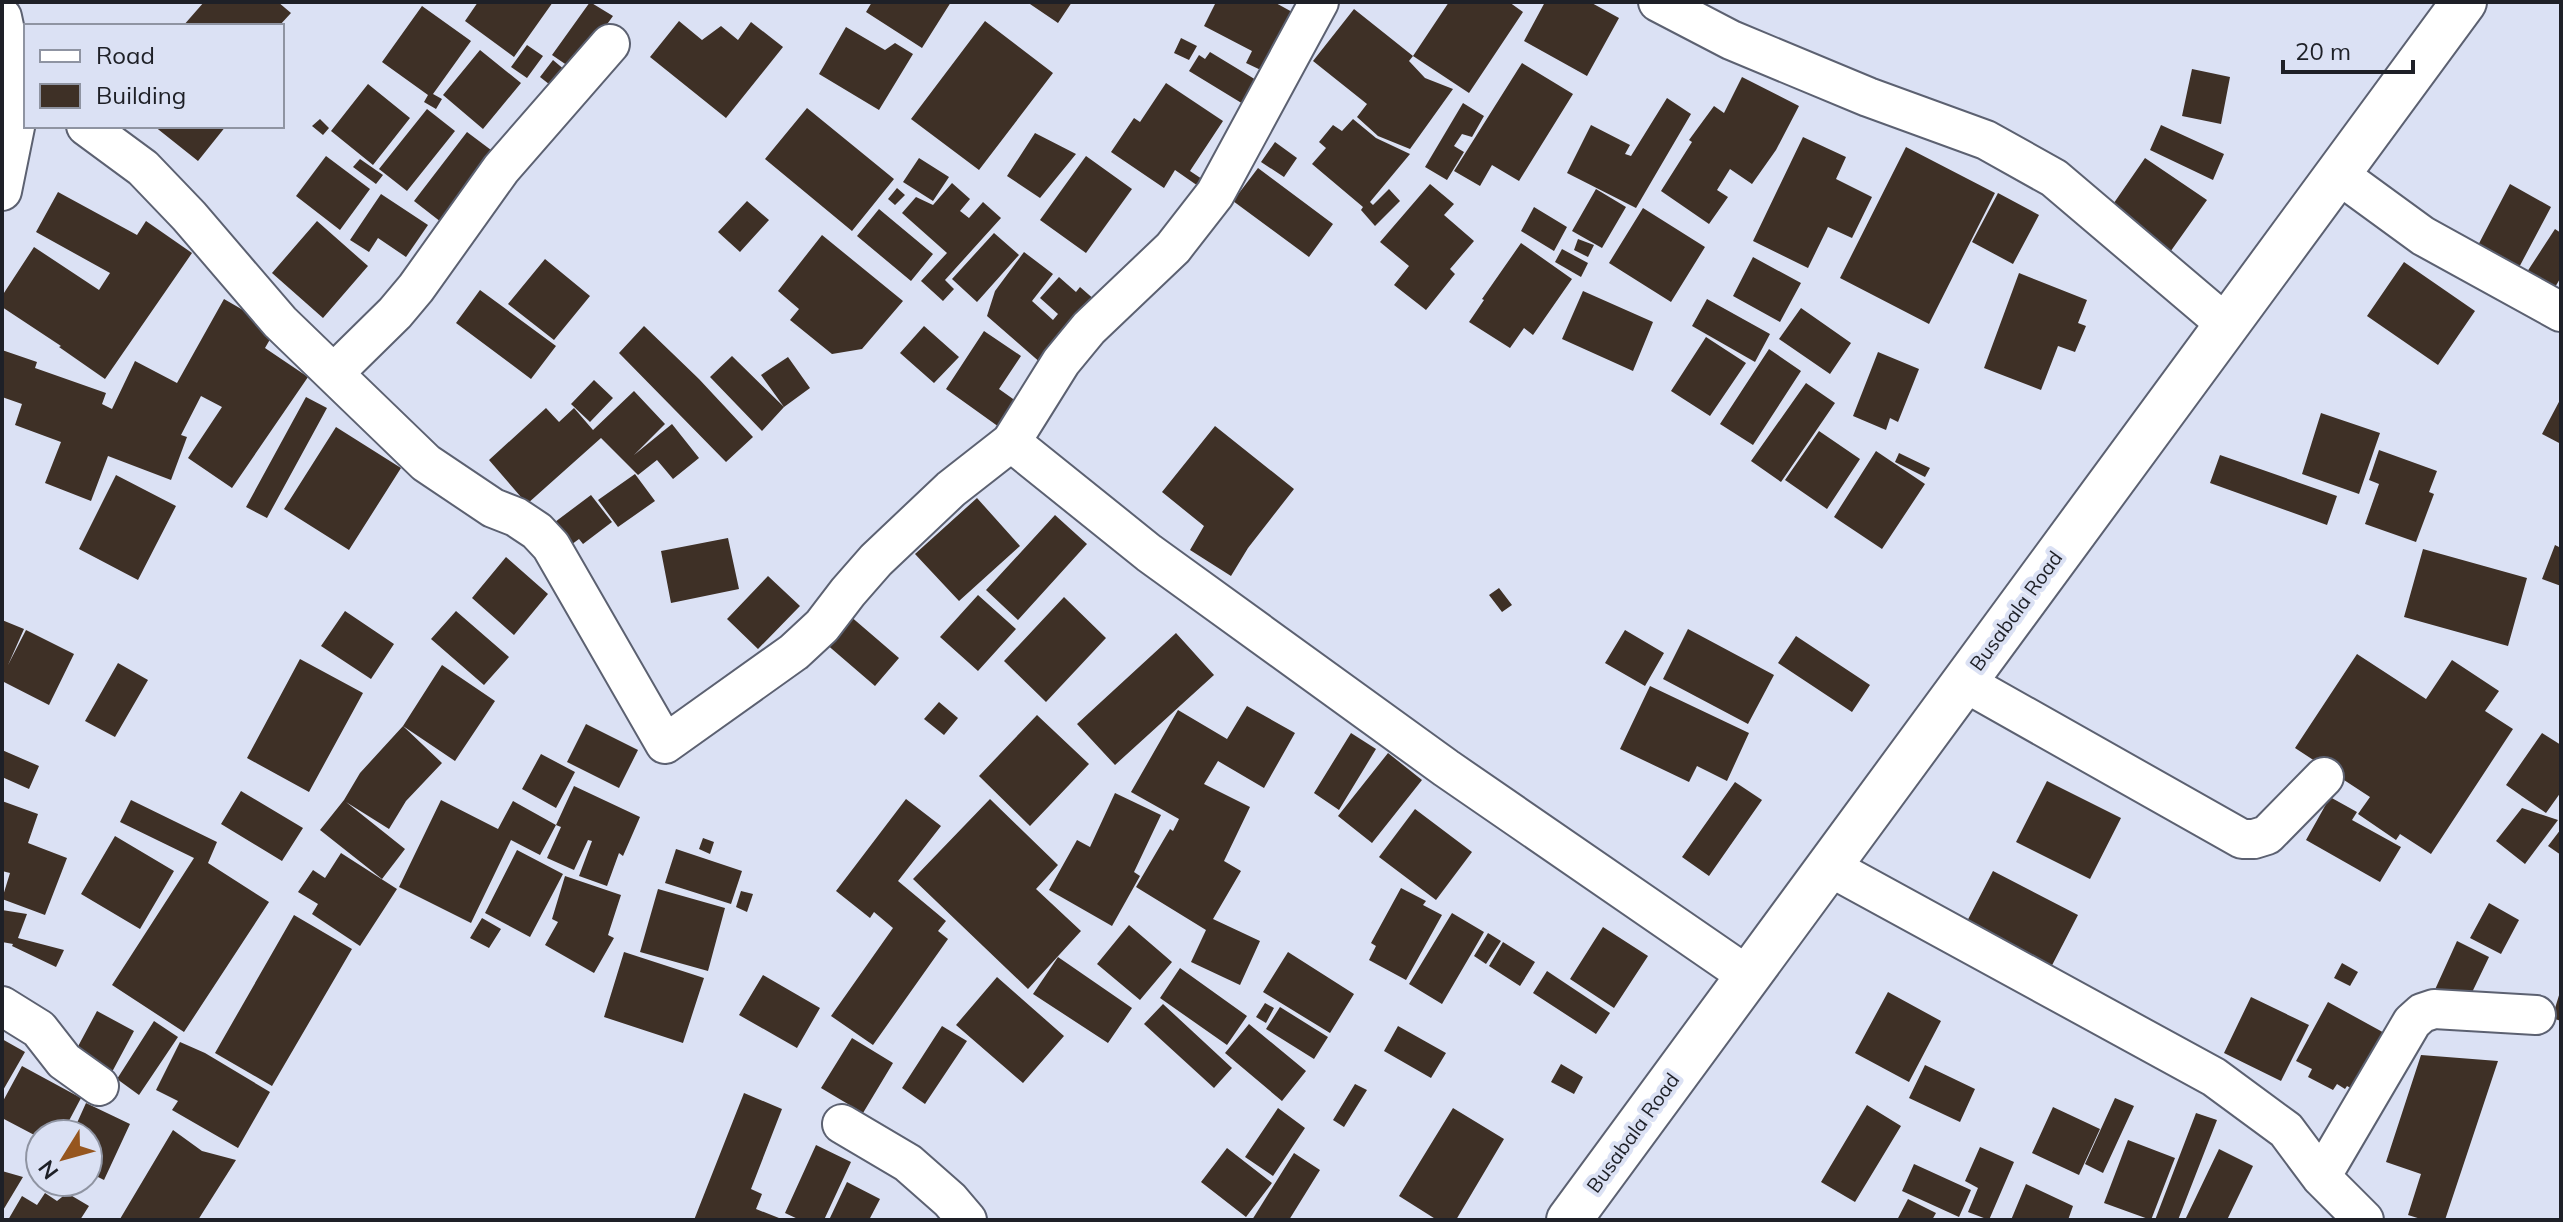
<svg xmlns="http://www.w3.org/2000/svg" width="2563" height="1222" viewBox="0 0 2563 1222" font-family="Mulish,sans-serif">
<rect width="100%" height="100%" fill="#dbe1f4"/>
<path fill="#3e3026" d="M204,2H278L291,13L279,26H183Z
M478,2H553L514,57L465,21Z
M590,2L613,16L574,70L552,55Z
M872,2H951L922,48L866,12Z
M1027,2H1072L1058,23Z
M1216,2H1274L1294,13L1265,72L1246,63L1252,51L1204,26Z
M1449,2H1509L1523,12L1469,93L1413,56L1409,61L1425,78L1453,89L1410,149L1378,136L1357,117L1367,104L1313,61L1354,9L1413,56Z
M1545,2H1590L1619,18L1587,76L1524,41Z
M422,6L471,41L433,94L442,99L436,109L424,102L428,95L382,62Z
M679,21L702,40L721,26L738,40L751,22L783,47L726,118L650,57Z
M985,21L1053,73L979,170L911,119Z
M846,27L885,50L895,43L913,54L879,110L819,74Z
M1181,38L1197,46L1189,60L1174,53Z
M527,45L543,56L527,78L511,67Z
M480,50L521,83L483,129L443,95Z
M1210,52L1266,86L1253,110L1189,71L1199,55L1205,59Z
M553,60L572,76L559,92L540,77Z
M1522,63L1573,94L1519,181L1492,165L1480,186L1454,171Z
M2192,69L2230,77L2221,124L2182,116Z
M1742,77L1799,106L1776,150L1752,184L1730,169L1717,190L1728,197L1709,224L1661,191L1692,142L1689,140L1714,106L1724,113Z
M1166,83L1223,121L1190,171L1205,181L1201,188L1175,170L1164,188L1111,152L1134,118L1140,122Z
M368,84L410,118L373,165L331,131Z
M1667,98L1691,114L1636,208L1567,173L1591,125L1630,145L1625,154L1631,156Z
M1463,103L1484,116L1472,137L1462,134L1454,146L1464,152L1447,180L1425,167Z
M807,108L894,179L852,231L765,159Z
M427,109L455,131L407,191L379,169Z
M320,119L329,128L323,135L312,126Z
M1353,119L1376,138L1410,154L1370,202L1373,205L1389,189L1400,201L1375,226L1361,210L1363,207L1312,164L1326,148L1319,142L1333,125L1342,131Z
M2161,125L2224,154L2213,180L2150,150Z
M154,126H226L198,161Z
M467,132L503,159L450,229L414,201Z
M1035,133L1076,154L1040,198L1007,176Z
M1803,137L1846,157L1836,179L1872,197L1852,238L1828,227L1808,268L1753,241Z
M1275,142L1297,158L1284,177L1261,162Z
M1906,147L1995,193L1929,324L1840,278Z
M326,156L370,189L340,230L296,196Z
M1086,156L1132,189L1086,253L1040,220Z
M919,158L949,177L933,201L903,182Z
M2145,158L2207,200L2168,255L2107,213Z
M360,159L383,175L376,184L353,167Z
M1258,168L1333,224L1309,257L1233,201Z
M952,183L970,199L960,211L969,218L983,202L1001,218L945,280L954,289L943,301L921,281L947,253L902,213L916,197L933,205Z
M1430,184L1454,204L1444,215L1474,241L1450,269L1455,274L1426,310L1394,285L1409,266L1380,242Z
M2510,184L2551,207L2515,275L2474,253Z
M897,188L905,195L895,205L888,199Z
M1596,189L1626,207L1602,248L1572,231Z
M58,192L137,235L146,221L192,253L105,379L59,347L61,346L2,307V296L34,247L99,290L110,273L36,232Z
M1998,193L2039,215L2013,264L1972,242Z
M381,194L428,225L406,257L378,238L369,252L350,240Z
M747,201L769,220L740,252L718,232Z
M1534,207L1567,227L1554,251L1521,231Z
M1643,208L1705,247L1671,302L1609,263Z
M879,209L933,254L911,281L857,236Z
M317,221L368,266L323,318L272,273Z
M2555,229L2561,233V277L2554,289L2527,272Z
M994,233L1019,255L977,302L952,279Z
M822,235L903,301L862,349L832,354L790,320L799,309L778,291Z
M1578,239L1594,245L1588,257L1574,250Z
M1521,243L1572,279L1533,335L1524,328L1510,348L1469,322L1484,300L1482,299Z
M1562,249L1588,263L1581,277L1555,262Z
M1024,252L1053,274L1032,301L1053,320L1058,314L1040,298L1059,277L1076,292L1080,287L1104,308L1050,371L987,316L995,291Z
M1753,257L1801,283L1780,322L1733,296Z
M545,259L590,296L554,340L508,304Z
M2404,262L2475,311L2438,365L2367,316Z
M2019,273L2087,300L2078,323L2086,326L2075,352L2058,346L2041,390L1984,368Z
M480,290L556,346L531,379L456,323Z
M1583,291L1653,322L1633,371L1562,339Z
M224,299L276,329L265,348L308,377L232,488L188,458L222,407L201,396L181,435L187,437L171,480L108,456L91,501L45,483L61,442L15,425L22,404L2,397V350L37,362L35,368L106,393L102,404L112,409L135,361L177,383Z
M1707,299L1770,334L1755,362L1692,326Z
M1801,308L1851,343L1830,374L1779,339Z
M644,326L699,379L753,437L726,462L619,353Z
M924,326L959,357L934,383L900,353Z
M984,331L1021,356L999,389L1023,406L1006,432L946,389Z
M1706,337L1746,363L1710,416L1671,391Z
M1769,349L1801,371L1753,445L1720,424Z
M1878,352L1919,369L1898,422L1890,418L1886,430L1853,416Z
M732,356L784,407L762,431L710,377Z
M788,357L810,388L784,407L761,375Z
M594,380L613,398L590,422L571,404Z
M1806,383L1835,403L1781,482L1751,461Z
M634,391L665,424L634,455L672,424L699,458L673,479L657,460L638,475L601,438L527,504L489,460L546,408L559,422L574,408L593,430Z
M306,397L327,408L267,518L246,507Z
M2561,398V444L2542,434Z
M2321,413L2380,433L2359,494L2302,474Z
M1215,426L1294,489L1248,548L1231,576L1190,550L1204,526L1162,492Z
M336,427L401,468L349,550L284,509Z
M1819,431L1860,459L1827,509L1785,480Z
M2379,450L2437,471L2429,492L2434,494L2416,542L2365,524L2379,484L2369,480Z
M1876,451L1925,484L1882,549L1834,517Z
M1899,453L1930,468L1925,477L1895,462Z
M2220,455L2337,496L2327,525L2210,483Z
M635,474L655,501L618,527L598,500Z
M116,475L176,506L138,580L79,549Z
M591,495L612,522L583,544L579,539L564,550L547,528Z
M977,498L1020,546L959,601L915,554Z
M1055,515L1087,544L1018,620L986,590Z
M728,538L739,589L671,603L661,551Z
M2555,545L2561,548V586L2542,579Z
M2423,549L2527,578L2508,646L2404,617Z
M506,557L548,594L514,635L472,598Z
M768,576L800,606L758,649L727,619Z
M1499,588L1512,605L1502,612L1489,595Z
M978,595L1016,629L978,671L940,637Z
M1064,597L1106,638L1046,702L1004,661Z
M345,611L394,644L371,679L321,646Z
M456,611L509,657L484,685L431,639Z
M849,615L899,658L875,686L825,643Z
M2,620L24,629L8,665L26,630L74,654L49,705L2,681Z
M1688,629L1774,675L1748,724L1663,679Z
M1625,630L1664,653L1645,686L1605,663Z
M1176,633L1214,675L1115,765L1077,724Z
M1796,636L1870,685L1852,712L1778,663Z
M2357,654L2426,699L2452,660L2499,691L2485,711L2513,729L2431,854L2400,834L2396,840L2358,814L2370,797L2295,748Z
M300,659L363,693L309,792L247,758Z
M118,663L148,680L115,737L85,721Z
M442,665L495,701L455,761L403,726L442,763L406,801L389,829L346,802L405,849L382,879L320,830L344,800L360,773L403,726Z
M1650,686L1749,733L1727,781L1697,766L1689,782L1620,749Z
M939,702L958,718L944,735L924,719Z
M1247,706L1295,733L1264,788L1218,761L1204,784L1250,807L1224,861L1241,871L1213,919L1260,941L1240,985L1191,962L1206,930L1136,887L1170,829L1173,831L1179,819L1131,792L1178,710L1227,739Z
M1037,715L1089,764L1030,826L979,776Z
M586,724L638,750L619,788L567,762Z
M1351,733L1376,749L1339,810L1314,793Z
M2542,733L2561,745V792L2546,813L2506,785Z
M2,750L39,766L29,789L2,777Z
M1388,753L1422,780L1372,843L1338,816Z
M541,754L575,772L556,808L522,789Z
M2047,781L2121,818L2090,879L2016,842Z
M1735,782L1762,800L1709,876L1682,857Z
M574,786L640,817L623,856L619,853L607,886L579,876L592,841L588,840L574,870L547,858L561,827L556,825L540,855L511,840L471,923L399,887L441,800L498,829L513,801L556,825Z
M241,791L303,828L282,861L221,824Z
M1115,793L1161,815L1134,872L1140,876L1112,926L1049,890L1077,840L1090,847Z
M2330,797L2357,812L2352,820L2401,847L2380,882L2306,840Z
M906,799L941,826L898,881L946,921L938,931L948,939L873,1045L831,1016L893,928L874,912L870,918L836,891Z
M990,799L1058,865L1036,889L1081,931L1028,989L913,879Z
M131,800L217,842L208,863L269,902L184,1032L112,985L194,858L120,822Z
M2,801L38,814L28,843L67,858L45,915L2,899L10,873L2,871Z
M2522,808L2558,820L2525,864L2496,841Z
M1415,809L1472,852L1436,900L1379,857Z
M2561,829V855L2548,846Z
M115,836L174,871L140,929L81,894Z
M703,838L714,842L710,854L699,849Z
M676,849L742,871L731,904L665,883Z
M517,850L563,874L530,937L485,913Z
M341,853L397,889L360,946L312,914L318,904L298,892L313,870L325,878Z
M1993,871L2078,915L2047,975L1962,931Z
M565,876L621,895L608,935L614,938L594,973L545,945L558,922L552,919Z
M1401,888L1426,901L1423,905L1442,915L1406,980L1369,960L1376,946L1371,943Z
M658,889L725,908L708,971L640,952Z
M741,891L753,894L747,912L736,907Z
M2489,903L2519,920L2501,954L2470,938Z
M2,910L27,914L18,938L64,950L56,967L12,946L13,944L2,942Z
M1452,913L1484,932L1442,1004L1409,984Z
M294,915L352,949L272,1086L215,1053Z
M482,918L501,929L489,948L470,938Z
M1129,925L1172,962L1140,1000L1097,964Z
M1603,927L1648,956L1614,1008L1570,979Z
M1488,933L1501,941L1486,964L1474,956Z
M2457,941L2489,957L2464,1009L2433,994Z
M1503,942L1535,962L1520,986L1489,966Z
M624,952L704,978L683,1043L604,1017Z
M1288,952L1354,994L1330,1033L1263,992Z
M1058,957L1132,1008L1108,1043L1033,994Z
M2342,963L2358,972L2350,986L2334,978Z
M1180,968L1247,1016L1227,1045L1160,998Z
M1547,971L1610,1013L1596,1034L1533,993Z
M763,975L820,1008L797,1048L739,1015Z
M997,977L1064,1036L1023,1083L956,1025Z
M1888,992L1941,1021L1909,1082L1855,1053Z
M2560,992H2561V1021L2552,1018Z
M2251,997L2309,1025L2281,1081L2224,1053Z
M2328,1002L2388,1035L2356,1091L2347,1086L2345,1089L2337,1084L2333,1090L2308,1077L2312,1069L2296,1061Z
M1265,1003L1274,1008L1266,1023L1256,1017Z
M1163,1004L1232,1068L1214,1088L1144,1024Z
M1280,1007L1328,1037L1314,1059L1266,1029Z
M97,1011L134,1031L112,1072L75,1052Z
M154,1021L178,1037L139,1095L117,1079Z
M1249,1024L1306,1071L1282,1101L1225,1053Z
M942,1026L967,1041L925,1104L902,1088Z
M1398,1026L1446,1053L1431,1078L1384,1051Z
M852,1038L893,1063L863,1113L821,1088Z
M2,1039L25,1052L2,1092Z
M180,1042L205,1053L270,1092L238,1148L172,1110L178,1101L156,1090Z
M2421,1055L2498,1061L2445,1220H2424L2408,1215L2421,1174L2386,1162Z
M1561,1064L1583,1077L1574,1094L1551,1082Z
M1925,1065L1975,1089L1960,1122L1909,1098Z
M22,1066L81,1098L62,1134H40V1138L2,1118V1103Z
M1355,1084L1367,1090L1344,1127L1333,1120Z
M744,1093L782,1109L751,1189L762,1194L756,1209L784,1220H694Z
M2115,1098L2134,1106L2103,1173L2085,1164Z
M86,1103L130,1124L104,1180L88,1172V1134H72Z
M1867,1105L1901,1126L1855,1202L1821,1182Z
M2053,1107L2100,1129L2079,1175L2032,1153Z
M1278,1108L1305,1128L1273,1176L1245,1157Z
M1453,1108L1504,1139L1456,1220H1437L1399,1196Z
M2196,1113L2217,1120L2178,1220H2155Z
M173,1130L202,1151L236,1160L198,1220H121L120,1219Z
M2128,1140L2175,1158L2151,1220L2104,1203Z
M816,1145L851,1162L824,1220H800L785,1213Z
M1980,1147L2014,1162L1989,1220L1968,1212L1978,1188L1965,1181Z
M1227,1148L1272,1183L1246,1217L1201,1182Z
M2219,1149L2253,1166L2227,1220H2185Z
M1294,1153L1320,1170L1289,1220H1252Z
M1914,1164L1971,1190L1959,1217L1902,1191Z
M2,1171L23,1177L2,1212Z
M847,1182L880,1199L869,1220H829Z
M2026,1184L2073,1206L2068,1220H2011Z
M45,1193L57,1201L67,1193L89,1206L80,1220H8L22,1196L37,1205Z
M1908,1199L1936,1213L1932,1220H1897Z"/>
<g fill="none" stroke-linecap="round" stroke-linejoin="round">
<defs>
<path id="street" d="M1658,2L1731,40L1868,97L1986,140L2054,178L2227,325
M2,17L10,54L17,117L2,191
M86,126L143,168L189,216L280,322L426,463L493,508L516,517L537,531L551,546L665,744L794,652L822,626L848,592L876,560L951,489L1011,442L1061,362L1089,328L1173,248L1215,194L1319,2
M2338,174L2423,236L2561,312
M334,373L395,313L416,288L501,169L610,44
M1011,442L1149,553L1446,768L1748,976
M1964,682L2242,839H2254L2267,835L2324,777
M1828,866L2214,1077L2286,1130L2321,1177L2364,1220
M2,1006L39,1029L64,1061L99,1086
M842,1124L908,1163L950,1200L967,1220
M2321,1177L2412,1022L2422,1013L2434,1009L2536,1015"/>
<path id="secondary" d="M1569,1220L2464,2"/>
</defs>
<use href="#street" stroke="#5c6171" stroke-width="42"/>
<use href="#secondary" stroke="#5c6171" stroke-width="48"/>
<use href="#street" stroke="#fff" stroke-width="38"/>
<use href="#secondary" stroke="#fff" stroke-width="44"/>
</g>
<g text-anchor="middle" stroke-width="8" stroke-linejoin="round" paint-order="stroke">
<g font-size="20" fill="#1e2027" stroke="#dbe1f4">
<text transform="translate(2016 611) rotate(-54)" y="7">Busabala Road</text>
<text transform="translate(1633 1133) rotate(-54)" y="7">Busabala Road</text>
</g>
</g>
<rect width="2563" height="1222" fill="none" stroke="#1e2027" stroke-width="8"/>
<rect x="24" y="24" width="260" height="104" fill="#dbe1f4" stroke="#8f94a2" stroke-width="2"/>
<rect x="40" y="50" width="40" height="12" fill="#ffffff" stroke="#8f94a2" stroke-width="2"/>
<text x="96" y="64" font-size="24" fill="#1e2027">Road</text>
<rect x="40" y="84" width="40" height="24" fill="#3e3026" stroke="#8f94a2" stroke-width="2"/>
<text x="96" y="104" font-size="24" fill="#1e2027">Building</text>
<g transform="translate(64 1158) rotate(233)"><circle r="38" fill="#dbe1f4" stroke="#8f94a2" stroke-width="2"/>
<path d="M0-6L14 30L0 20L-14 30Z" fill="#96561f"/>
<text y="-12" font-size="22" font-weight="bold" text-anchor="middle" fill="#1e2027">N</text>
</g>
<path d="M2283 60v12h130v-12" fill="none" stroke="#1e2027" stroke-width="4"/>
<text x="2295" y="60" font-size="24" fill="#1e2027" stroke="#dbe1f4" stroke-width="6" paint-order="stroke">20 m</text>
</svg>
